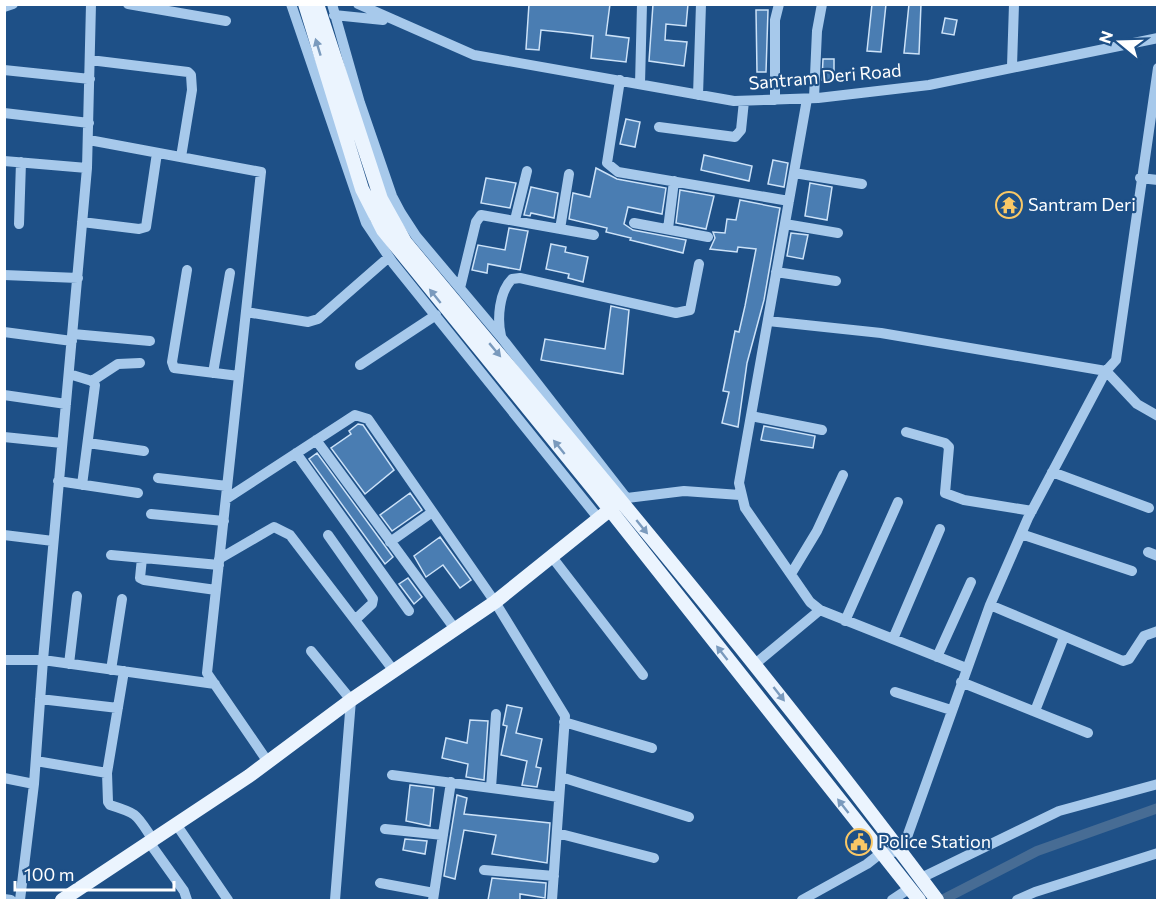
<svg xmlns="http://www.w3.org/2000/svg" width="1162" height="905" viewBox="0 0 1162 905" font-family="Commissioner,sans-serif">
<rect width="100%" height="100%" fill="#1e5087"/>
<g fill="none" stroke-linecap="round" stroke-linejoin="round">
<path stroke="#476c94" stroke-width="10" d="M942,900L1037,851L1158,808"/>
</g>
<path fill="#4a7db2" stroke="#cce2f8" stroke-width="1.5" d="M529,4H610L606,35L629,38L626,62L591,58L593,36L570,33L541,30L539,50L526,49Z
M653,4H688L686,26L666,24L665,40L687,42L684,66L649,61Z
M872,4H886L881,52L867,51Z
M909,4H921L919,54L904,53Z
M756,10H768L766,72H757Z
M945,18L957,20L954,35L942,33Z
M823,59H834V80H822Z
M626,119L640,122L635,147L620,144Z
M704,155L752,166L749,181L701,170Z
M773,160L788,163L784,187L768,184Z
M596,168L617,179L666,188L662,214L628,207L624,224L633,230L686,240L683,253L630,240L631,238L606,232L607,228L569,219L573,193L590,197Z
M486,178L516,183L510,208L481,203Z
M810,183L832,187L827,220L805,216Z
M531,187L558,193L554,218L531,213L530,216L524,215Z
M680,190L714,196L706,229L676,223Z
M740,200L780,208L764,300L747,363L738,427L722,423L729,392L723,391L735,331L739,332L745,306L756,249L738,247L737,252L710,249L715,238L713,232L725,233L727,219L736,220Z
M509,228L528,231L520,270L488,264L487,273L472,270L478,245L505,250Z
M791,233L808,235L803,259L787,256Z
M551,244L566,247L565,252L588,257L583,282L568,278L569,274L546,269Z
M611,306L629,310L623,374L541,360L545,339L605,349Z
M358,424L363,425L394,470L365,494L331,448L351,434L349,431Z
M764,426L815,436L813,448L761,440Z
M317,453L393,557L385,564L309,459Z
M410,493L422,510L392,531L380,515Z
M440,537L471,580L460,588L443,565L426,577L414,556Z
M408,578L422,597L414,604L399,584Z
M507,705L522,708L516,733L542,739L536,767L541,768L537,787L522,785L527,761L501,755L507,726L503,725Z
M470,720L488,721L484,780L466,777L468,764L442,758L446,738L467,743Z
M410,785L434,788L430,826L406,821Z
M457,795L467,798L464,814L550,823L547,863L492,854L496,835L464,830L455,879L444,876Z
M405,839L427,841L425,854L403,850Z
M492,878L546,883L545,898L520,894V900H488Z"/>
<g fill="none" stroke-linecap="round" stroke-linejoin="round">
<path stroke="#a7c9eb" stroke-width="10" d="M128,4L226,21
M291,4L366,223L393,263L599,519
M332,4L360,103L392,196L401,213L416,236L501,337L625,496
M358,4L474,55L734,101L818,98L929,85L1158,38
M4,7L13,4
M334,15L383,20
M90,60L188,72L191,75L192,90L181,157
M1012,66L1014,4
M4,70L90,79
M620,80L607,163L618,172L789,201
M640,84L642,4
M698,95L701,4
M814,98L817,31L822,4
M807,99L739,483L745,508L810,602L820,610L966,668
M775,100V20L779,4
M4,113L89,123
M659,127L735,137L741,130L744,101
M89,140L261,172L207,673L268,762
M4,161L87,168
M794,173L862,184
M1140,178L1158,180
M515,220L527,171
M82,222L139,229L146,227L157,153
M634,223L708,237
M19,224L21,162
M785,224L838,233
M560,229L569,174
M668,229L674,181
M187,270L172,362L174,368L239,376
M776,272L836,281
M4,275L78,278
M460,288L476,222L481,215L594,235
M246,312L308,322L318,319L389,257
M768,321L881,333L1106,371L1137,404L1158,416
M4,332L72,341
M73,334L150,341
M501,336C497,319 499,292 512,279L520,278L676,313L690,310L699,264
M360,365L436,315
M213,373L230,273
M69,374L92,381L95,385L82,485
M92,381L118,364L140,363
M4,395L66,404
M751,416L822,430
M906,432L945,443L949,447L945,493L964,500L1032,511
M4,437L62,443
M316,440L455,629
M88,443L144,451
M296,453L409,611
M1052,472L1149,508
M158,478L227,486
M58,481L138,493
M627,498L684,491L740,495
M226,499L355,415L368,419L495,602L565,716L552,900
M151,514L224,521
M1021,534L1132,571
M4,535L53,541
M328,535L373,599L372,604L356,619
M390,542L431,513
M1148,552L1158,556
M111,555L219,565
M552,557L643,675
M142,558L140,578L144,580L216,590
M219,559L274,527L290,535L394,671
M791,574L817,531L843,475
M990,605L1123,661L1129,659L1144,636L1158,631
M845,621L898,502
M893,639L940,529
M311,651L351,700L335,900
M937,657L971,582
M4,660H43L215,684
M69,664L77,596
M755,664L820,610
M111,670L122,599
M124,671L107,773L108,802L110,805C139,814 136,814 153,840
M961,682L1088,733
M895,692L951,710
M40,699L118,708
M1035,711L1064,637
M564,722L652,748
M36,761L107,773
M392,775L559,797
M561,777L689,817
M4,778L34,784L20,900
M34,784L43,660L87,168L91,4
M491,788L496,714
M176,824L228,900
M385,829L443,835
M557,833L654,858
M149,842L184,891L187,900
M484,870L554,876
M921,878L1059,811L1158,784
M380,883L434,893
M4,899L11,900
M433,900L451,782
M802,900L867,864L881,853L902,851L990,605L1028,518L1106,371L1116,360L1158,68
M892,900L910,888
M1017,900L1035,892L1158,853"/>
<path stroke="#ebf4fe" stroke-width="14" d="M305,4L362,189L383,230L596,492L919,900
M317,4L381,199L405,242C586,459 769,674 937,900
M62,900L249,776L351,700L495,602L617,504"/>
</g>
<defs><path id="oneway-solid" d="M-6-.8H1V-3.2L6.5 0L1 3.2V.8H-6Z" transform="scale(1.5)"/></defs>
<g fill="#7a9abd">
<use href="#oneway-solid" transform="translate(318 47) rotate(-107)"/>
<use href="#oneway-solid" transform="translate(435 296) rotate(-129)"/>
<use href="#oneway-solid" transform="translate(495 350) rotate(50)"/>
<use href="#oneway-solid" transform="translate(559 447) rotate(-129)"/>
<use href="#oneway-solid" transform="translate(642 527) rotate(51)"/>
<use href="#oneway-solid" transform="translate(722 653) rotate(-128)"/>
<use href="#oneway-solid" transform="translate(779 694) rotate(52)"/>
<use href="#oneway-solid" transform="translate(843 806) rotate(-128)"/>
</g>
<defs>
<symbol id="temple-ring" viewBox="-11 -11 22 22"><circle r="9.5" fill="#1e5087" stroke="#fac866" stroke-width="1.5"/><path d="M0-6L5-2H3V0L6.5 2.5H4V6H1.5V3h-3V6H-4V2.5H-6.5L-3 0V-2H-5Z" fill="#fac866"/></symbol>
<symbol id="civic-ring" viewBox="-11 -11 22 22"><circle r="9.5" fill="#1e5087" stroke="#fac866" stroke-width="1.5"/><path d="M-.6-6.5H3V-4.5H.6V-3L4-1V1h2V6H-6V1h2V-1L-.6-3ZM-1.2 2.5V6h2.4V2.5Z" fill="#fac866"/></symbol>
</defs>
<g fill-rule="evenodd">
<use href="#temple-ring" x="994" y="190" width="30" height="30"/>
<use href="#civic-ring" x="844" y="827" width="30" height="30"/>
</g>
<g text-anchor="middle" stroke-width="4.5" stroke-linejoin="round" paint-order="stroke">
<g font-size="18" fill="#fff" stroke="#1e5087">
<text transform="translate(825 77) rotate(-5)" y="6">Santram Deri Road</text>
</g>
<g font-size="18" fill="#fff" stroke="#1e5087" text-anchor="start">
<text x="1028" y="211">Santram Deri</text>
<text x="878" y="848">Police Station</text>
</g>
</g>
<rect width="1162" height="905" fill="none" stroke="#ffffff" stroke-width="12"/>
<g transform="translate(1120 42) rotate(289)" stroke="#1e5087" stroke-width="4.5" paint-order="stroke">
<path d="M0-4.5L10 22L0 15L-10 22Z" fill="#ffffff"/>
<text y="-9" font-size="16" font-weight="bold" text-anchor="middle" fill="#ffffff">N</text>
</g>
<path d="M15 881v9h159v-9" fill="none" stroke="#ffffff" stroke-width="3"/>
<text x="24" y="881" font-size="18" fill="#ffffff" stroke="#1e5087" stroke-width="4.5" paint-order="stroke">100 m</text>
</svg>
